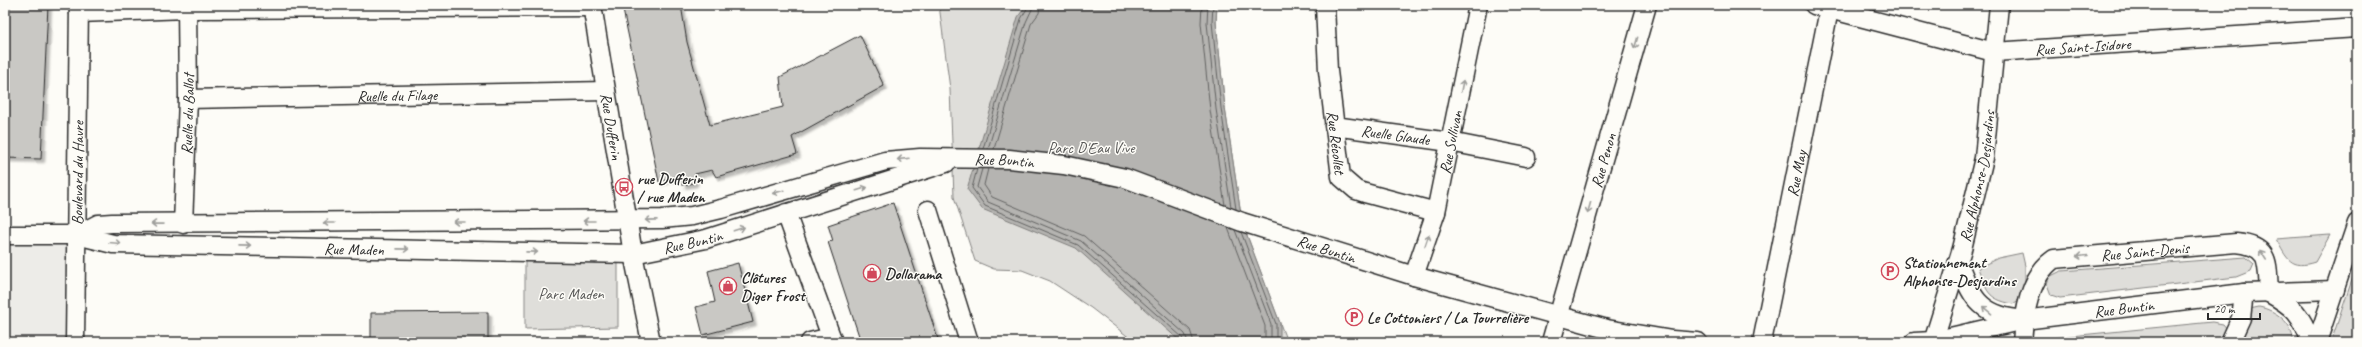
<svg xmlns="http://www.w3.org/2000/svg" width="2362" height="347" viewBox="0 0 2362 347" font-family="Caveat,sans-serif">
<defs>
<filter id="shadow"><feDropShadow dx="3.5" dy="3.5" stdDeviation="1" flood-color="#0004"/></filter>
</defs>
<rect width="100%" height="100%" fill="#fdfcf7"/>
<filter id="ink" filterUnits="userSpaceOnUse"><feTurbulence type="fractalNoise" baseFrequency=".025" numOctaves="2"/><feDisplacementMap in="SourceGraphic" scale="8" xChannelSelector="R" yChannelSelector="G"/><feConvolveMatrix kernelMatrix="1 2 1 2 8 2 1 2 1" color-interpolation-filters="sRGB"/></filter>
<g filter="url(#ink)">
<path fill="#edece8" d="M77,235L75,342H5V237Z"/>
<path fill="#dfdeda" stroke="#858482" d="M939,5H1217L1216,22L1225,108L1242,222L1287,342H1135L1091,308L1050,281L1022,270L994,269L975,261L954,197L950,89Z
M2330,235L2315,262C2291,270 2287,259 2276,239Z
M2022,253L2025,266V295L2013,304C1987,299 1987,291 1978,268L1998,258Z
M2246,257L2254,264L2251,271L2236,277L2060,298L2051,295L2047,284L2049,277L2061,271Z
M525,258L618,260V327L525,329Z
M2357,265V342H2331Z
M2259,307C2275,310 2294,323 2293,342H2242L2245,310Z
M2212,322L2223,324L2228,330L2225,340L2221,342H2038L2050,338Z"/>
<path fill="#b5b4b1" stroke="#7e7d7b" d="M1026,5H1217L1216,22L1225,108L1242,222L1280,323V342H1181L1076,248L982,209L967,189L1018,17Z"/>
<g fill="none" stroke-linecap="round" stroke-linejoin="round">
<path stroke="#626261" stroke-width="1" d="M1202,5L1201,23L1210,110L1225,205
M1208,5L1207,23L1216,109L1231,207
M1213,5L1212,22L1221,108L1236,209
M983,149L1021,19L1029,5
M988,149L1026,22L1034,5
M994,149L1031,24L1039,13L1040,5
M977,169L972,188L985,206L1078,245L1182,337L1183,342
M982,169L977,187L988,202L1081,241L1185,334L1188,342
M988,169L984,185L992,197L1084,236L1190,330L1194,342
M1228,228L1265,326V342
M1235,230L1271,324V342
M1241,232L1276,324V342"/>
</g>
<path fill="#c9c8c4" stroke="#2b2b2b" filter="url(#shadow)" d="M5,5H48L41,159L5,158Z
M622,5H681L687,42L710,125L783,107L780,77L860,35L884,86L792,137L797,154L716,177L712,170L695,174L694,183L682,185V175L659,182Z
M893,203L939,342H861L828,242L833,241L828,225Z
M738,263L753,322L703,335L696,307L715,302L708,271Z
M488,312V342H371V313Z
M299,341V342H229Z"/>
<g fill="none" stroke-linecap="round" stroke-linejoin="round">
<defs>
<g id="minor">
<path id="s1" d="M592,5L633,254L651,342"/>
<path id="s2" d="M1325,5L1328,71L1341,177L1356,190L1365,193L1436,212"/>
<path id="s3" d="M1814,5L1994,52L2357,28"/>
<path d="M79,13L187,9L592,7"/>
<path id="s4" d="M188,99L606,91"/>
<path id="s5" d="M1334,126L1450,142L1526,157"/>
<path d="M928,210L969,342"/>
<path d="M786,213L833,342"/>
<path id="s6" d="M183,224L188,99L187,5"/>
<path id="s7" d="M5,235H77L113,244L633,254L706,239L946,163"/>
<path id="s8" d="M77,235L98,224L112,223L662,219L692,216L721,209L885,161L920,158L1009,159L1064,165L1125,178L1242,222L1414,276L1607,329L1672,340L1698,342"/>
<path d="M1958,262C1971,295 1978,314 2017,319"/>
<path id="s9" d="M1414,276L1436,212L1478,5"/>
<path d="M2269,293C2294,307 2301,314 2311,342"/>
<path id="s10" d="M75,342L79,5"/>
<path d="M810,342L831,337"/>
<path id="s11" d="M1551,342L1647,5"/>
<path id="s12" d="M1762,342L1830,5"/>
<path id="s13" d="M1914,342L1933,341L2024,320L2244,293L2335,290"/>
<path id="s14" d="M1933,342L1962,249L1984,158L1999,5"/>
<path id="s15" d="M2022,342C2024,315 2029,276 2054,259L2236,243C2271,246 2267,263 2269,293"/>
<path d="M2230,342L2241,318L2244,293"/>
<path d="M2317,342L2357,223"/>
</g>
</defs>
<use href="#minor" stroke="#2b2b2b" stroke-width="21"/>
<use href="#minor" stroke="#fdfcf7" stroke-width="18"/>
</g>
<defs><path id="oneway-shaft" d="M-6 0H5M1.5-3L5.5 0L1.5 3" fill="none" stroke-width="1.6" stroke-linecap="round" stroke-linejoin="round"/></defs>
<g stroke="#9e9e9b">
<use href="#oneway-shaft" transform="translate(1636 43) rotate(106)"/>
<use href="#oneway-shaft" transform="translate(1462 86) rotate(-79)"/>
<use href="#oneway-shaft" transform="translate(903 159) rotate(174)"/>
<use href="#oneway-shaft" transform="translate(862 189) rotate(-17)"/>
<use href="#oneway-shaft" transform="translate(778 192) rotate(164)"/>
<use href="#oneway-shaft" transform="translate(1589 208) rotate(106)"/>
<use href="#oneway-shaft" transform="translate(651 220) rotate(179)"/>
<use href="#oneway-shaft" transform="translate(589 221) rotate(180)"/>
<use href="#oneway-shaft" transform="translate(459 222) rotate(180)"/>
<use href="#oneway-shaft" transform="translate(329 223) rotate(180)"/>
<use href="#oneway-shaft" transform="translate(157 224) rotate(-179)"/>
<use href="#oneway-shaft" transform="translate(739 229) rotate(-18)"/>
<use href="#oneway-shaft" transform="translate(1427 240) rotate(-71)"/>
<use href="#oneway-shaft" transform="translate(115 243) rotate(5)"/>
<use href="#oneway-shaft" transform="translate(245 246) rotate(1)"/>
<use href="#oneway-shaft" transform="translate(403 249) rotate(1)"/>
<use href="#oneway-shaft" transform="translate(532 252) rotate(1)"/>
<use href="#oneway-shaft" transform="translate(2263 255) rotate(-123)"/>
<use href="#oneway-shaft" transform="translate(2082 256) rotate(175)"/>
<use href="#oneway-shaft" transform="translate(1987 310) rotate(-140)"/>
</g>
</g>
<defs>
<symbol id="bus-ring" viewBox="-11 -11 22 22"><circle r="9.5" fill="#fdfcf7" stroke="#d1495b" stroke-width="1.5"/><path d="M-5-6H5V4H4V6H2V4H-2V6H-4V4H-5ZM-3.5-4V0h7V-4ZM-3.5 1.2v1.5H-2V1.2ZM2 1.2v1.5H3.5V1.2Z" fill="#d1495b"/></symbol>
<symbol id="parking-ring" viewBox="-11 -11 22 22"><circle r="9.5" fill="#fdfcf7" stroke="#d1495b" stroke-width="1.5"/><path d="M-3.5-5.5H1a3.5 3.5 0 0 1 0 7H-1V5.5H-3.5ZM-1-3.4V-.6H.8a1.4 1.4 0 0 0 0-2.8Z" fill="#d1495b"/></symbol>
<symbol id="shop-ring" viewBox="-11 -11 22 22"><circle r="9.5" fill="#fdfcf7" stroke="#d1495b" stroke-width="1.5"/><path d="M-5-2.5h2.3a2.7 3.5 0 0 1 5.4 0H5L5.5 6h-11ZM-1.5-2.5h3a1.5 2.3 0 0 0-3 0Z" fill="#d1495b"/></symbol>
</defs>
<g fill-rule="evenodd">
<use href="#bus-ring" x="614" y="177" width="20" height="20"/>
<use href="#parking-ring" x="1880" y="261" width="20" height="20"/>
<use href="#shop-ring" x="862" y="263" width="20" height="20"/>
<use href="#shop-ring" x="718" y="276" width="20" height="20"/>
<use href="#parking-ring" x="1344" y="307" width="20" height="20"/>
</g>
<g text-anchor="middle" stroke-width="3" stroke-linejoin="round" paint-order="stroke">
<g font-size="16" fill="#2b2b2b" stroke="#fdfcf7">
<text dy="6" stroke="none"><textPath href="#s3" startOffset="275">Rue Saint-Isidore</textPath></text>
<text dy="6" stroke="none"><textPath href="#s4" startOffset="209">Ruelle du Filage</textPath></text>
<text dy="6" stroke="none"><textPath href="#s6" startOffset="110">Ruelle du Ballot</textPath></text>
<text dy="6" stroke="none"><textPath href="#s1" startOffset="123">Rue Dufferin</textPath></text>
<text dy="6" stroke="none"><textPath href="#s5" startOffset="62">Ruelle Glaude</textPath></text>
<text dy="6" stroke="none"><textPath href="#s2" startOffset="138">Rue Récollet</textPath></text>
<text dy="6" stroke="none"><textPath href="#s9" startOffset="139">Rue Sullivan</textPath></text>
<text dy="6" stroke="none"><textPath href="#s8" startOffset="938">Rue Buntin</textPath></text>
<text dy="6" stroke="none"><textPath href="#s11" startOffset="189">Rue Penon</textPath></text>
<text dy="6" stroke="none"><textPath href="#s10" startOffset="169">Boulevard du Havre</textPath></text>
<text dy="6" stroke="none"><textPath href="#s12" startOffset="172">Rue May</textPath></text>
<text dy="6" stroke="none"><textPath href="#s14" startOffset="172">Rue Alphonse-Desjardins</textPath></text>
<text dy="6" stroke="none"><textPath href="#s7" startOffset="690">Rue Buntin</textPath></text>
<text dy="6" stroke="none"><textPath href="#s7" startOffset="350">Rue Maden</textPath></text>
<text dy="6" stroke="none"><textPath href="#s8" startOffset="1274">Rue Buntin</textPath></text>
<text dy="6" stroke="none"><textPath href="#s15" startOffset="183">Rue Saint-Denis</textPath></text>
<text dy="6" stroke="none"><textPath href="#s13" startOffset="213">Rue Buntin</textPath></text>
</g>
<g font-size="16" fill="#585857" stroke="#fdfcf7">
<text x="1091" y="153">Parc D'Eau Vive</text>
<text x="571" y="299">Parc Maden</text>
</g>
<g font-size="16" font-weight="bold" fill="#2b2b2b" stroke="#fdfcf7" text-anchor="start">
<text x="637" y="184">rue Dufferin<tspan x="637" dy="18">/ rue Maden</tspan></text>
<text x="1903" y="268">Stationnement<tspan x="1903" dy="18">Alphonse-Desjardins</tspan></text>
<text x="885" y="279">Dollarama</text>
<text x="741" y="283">Clôtures<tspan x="741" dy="18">Diger Frost</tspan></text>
<text x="1367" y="323">Le Cottoniers / La Tourrelière</text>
</g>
</g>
<rect width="2362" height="347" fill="none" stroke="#fdfcf7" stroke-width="20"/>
<rect x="10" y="10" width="2342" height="327" fill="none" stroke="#2b2b2b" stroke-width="1.5" filter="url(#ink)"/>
<path d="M2208 313v6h52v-6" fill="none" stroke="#2b2b2b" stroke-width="2"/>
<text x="2214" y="313" font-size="12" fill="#2b2b2b" stroke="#fdfcf7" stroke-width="3" paint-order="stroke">20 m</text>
</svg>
